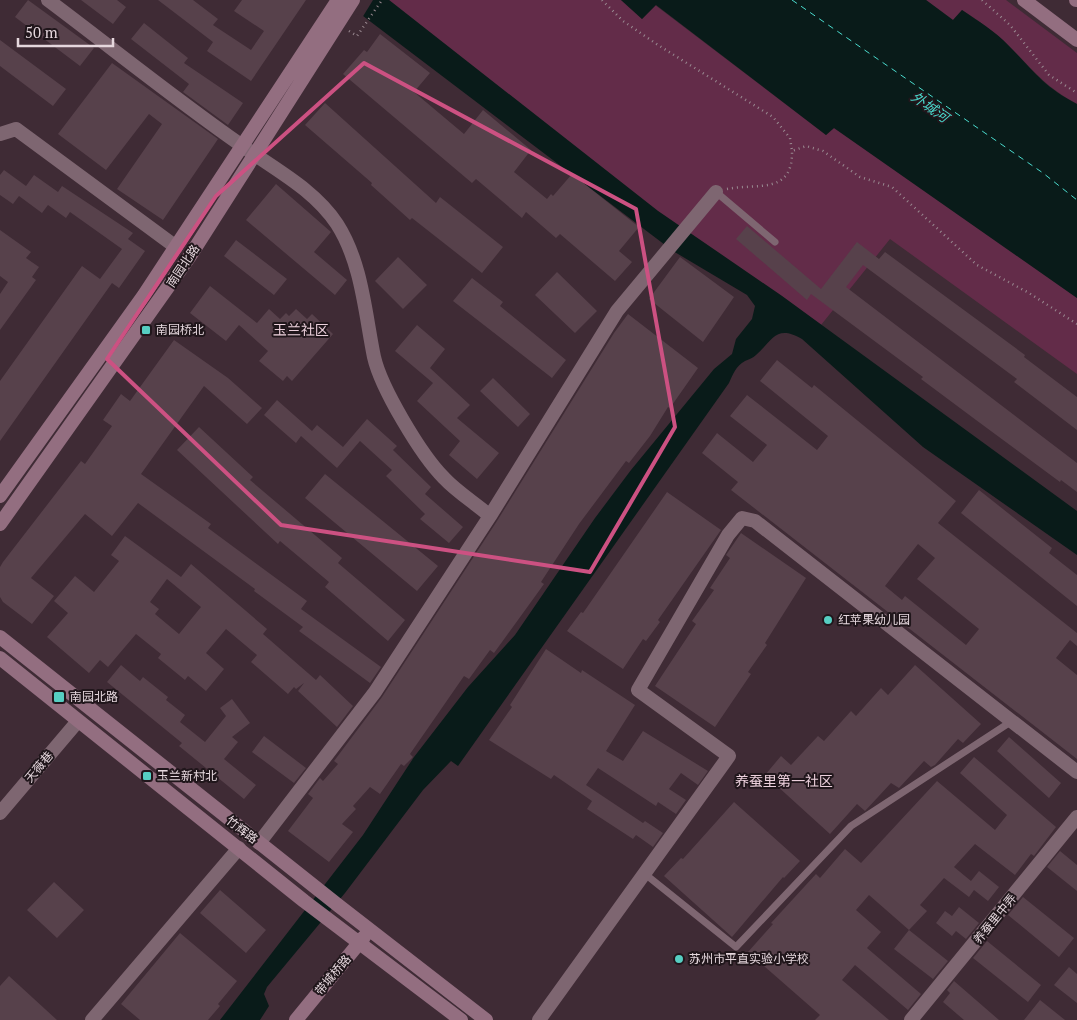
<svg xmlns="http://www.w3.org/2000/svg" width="1077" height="1020" viewBox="0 0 1077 1020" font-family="'PT Serif','Noto Sans SC',serif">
<rect width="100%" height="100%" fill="#3f2b35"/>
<path fill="#632c49" d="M389,0H621L642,19L655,5L826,135L834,128L1077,298V374L890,239L821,325L782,296L658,211Z
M926,0H1006L1077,53V104C1044,86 1034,71 1009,46C995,32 979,21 962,10L953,20Z"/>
<path fill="#091b19" d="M342,0H389L658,211L782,296L1077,511V555L923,447L802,339C776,324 773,340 756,355C753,358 749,359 745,361C736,366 733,374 729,383L458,766L451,761L423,790L345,893L267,987L264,994L269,1006L260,1020H220L363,835L414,757L468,687L515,635L595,518L631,470L714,369L732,354L736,339L752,319L755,306L747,295L673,251Z
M621,0H926L953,20L962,10C978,21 995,31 1009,46C1034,71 1043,86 1077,104V298L834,128L826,135L656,5L642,19Z"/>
<path fill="#3f2b35" d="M339,0H373L362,18Z"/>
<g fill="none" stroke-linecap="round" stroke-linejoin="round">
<path stroke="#4adbce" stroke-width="1" stroke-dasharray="6 5" stroke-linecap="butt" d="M792,0L1043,173L1077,200"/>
</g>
<path fill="#57414b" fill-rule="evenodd" d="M28,0L94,48L80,66L15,17Z
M81,0H117L126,7L113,24Z
M158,0H193L218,19L213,25L251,50L264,31L234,11L242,0H306L251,81L207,51L213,42Z
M144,23L188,58L184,63L243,103L228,125L183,92L189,84L131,39Z
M380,34L430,73L414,92L464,134L483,110L531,150L514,172L547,199L551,194L553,196L572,174L639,227L619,251L632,262L615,281L560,234L556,238L526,212L522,218L476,179L472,183L343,74L364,50L367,52Z
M0,40L66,89L53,106L0,66Z
M112,63L218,139L163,220L117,189L162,124L149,114L106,170L58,134Z
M325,103L436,203L440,197L503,247L482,273L412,218L410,220L371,185L372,183L305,125Z
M4,170L26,186L34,175L58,192L62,186L133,233L128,239L145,251L119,288L112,283L0,441V381L82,266L100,279L122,249L70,212L66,218L48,205L42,213L19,196L13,204L0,195V175Z
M276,184L331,232L314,252L347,280L335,295L246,220Z
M747,226L821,289L857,242L879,259L885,252L1025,355L1024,357L1077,397V430L1014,382L1017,379L863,265L846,287L1077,463V492L1061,480L1060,482L976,420L921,379L923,377L811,294L807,300L736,239Z
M0,230L31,252L26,258L39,267L32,277L36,280L0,330V294L8,282L0,276Z
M236,240L287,279L274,295L224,256Z
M398,257L427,285L403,309L375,281Z
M680,257L734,297L703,342L649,299Z
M557,272L597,311L575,333L535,295Z
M472,278L503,302L500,306L566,360L552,378L453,301Z
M210,286L257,323L269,309L280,319L286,313L289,316L296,309L307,319L312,314L333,334L292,381L287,376L283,381L259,361L268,351L239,325L226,341L190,313Z
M628,314L698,368L670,408L668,407L650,436L629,463L626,461L579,524L541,582L544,584L494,653L490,650L469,679L464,676L410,754L413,757L404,766L401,764L380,794L370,787L353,806L356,809L342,824L353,832L329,862L288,831L313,798L308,794L320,778L323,781L338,764L334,761L382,697L497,521L614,333Z
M417,325L445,349L430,368L470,405L457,418L499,453L477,479L449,455L460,441L417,401L433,383L395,351Z
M174,340L228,378L262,408L247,424L204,386L141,474L211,524L208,528L307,601L301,609L381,667L370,683L299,631L303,627L254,591L255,589L138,503L112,536L85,514L31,578L54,596L32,624L3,602L0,597V567L3,562L81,461L85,464L112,426L103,420L121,394L130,401Z
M777,360L812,388L814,385L956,501L938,523L1077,633V646L1070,640L1056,658L1077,675V759L731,490L738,482L702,453L717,433L753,462L767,445L730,416L747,395L817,450L828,436L760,381ZM918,544L935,558L917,579L979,629L966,645L905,596L902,600L885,586Z
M493,378L530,414L518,427L480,391Z
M277,400L312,431L317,425L343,447L367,419L397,446L393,450L431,487L425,494L463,527L449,543L420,519L425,514L386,476L392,470L360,441L337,468L301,436L296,443L264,415Z
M199,427L253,477L250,480L342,558L338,563L405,620L388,641L325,587L329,582L280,541L278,544L177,450Z
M325,474L438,566L417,591L305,498Z
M979,490L1052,548L1049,553L1077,575V606L961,513Z
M667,492L721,530L658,620L660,622L646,641L643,639L623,669L567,631L581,612L583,613Z
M741,533L806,578L765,643L767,645L748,672L751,674L715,727L655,686L696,624L692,621L714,590L710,588L730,558L726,555Z
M125,536L181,577L191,564L267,629L263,634L316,680L320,675L353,706L337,727L298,691L304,683L296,689L294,687L288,694L251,662L257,655L226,629L206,653L224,669L206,691L188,676L185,680L158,658L161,654L136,634L108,667L100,660L89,673L47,637L68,613L54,601L75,576L94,592L119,561L111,555ZM167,579L201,607L179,634L155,614L159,609L150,602Z
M546,649L581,673L582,670L635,705L606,751L623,761L643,731L708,771L698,785L681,773L669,789L686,800L676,814L658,802L656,806L598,768L586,785L643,823L645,821L663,833L653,847L636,835L633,839L587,809L592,801L554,775L551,779L489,740L512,707L510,705Z
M121,665L140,681L143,677L168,697L166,700L185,715L180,722L205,742L226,716L220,708L232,699L250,723L232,737L238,742L224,759L256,785L244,799L179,746L182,743L107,682Z
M915,665L981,724L963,743L958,739L935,765L931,767L924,761L899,788L891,783L865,811L857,804L830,834L765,775L781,756L791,765L818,736L824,741L851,711L856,716L881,688L888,695Z
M264,736L306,768L294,783L252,752Z
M1009,737L1061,783L1049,798L997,751Z
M974,757L1056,827L1034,856L1031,854L1015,875L975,844L954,867L971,881L979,871L999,887L988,901L974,890L969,897L944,878L920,905L927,911L909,930L869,895L856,910L881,932L867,948L921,994L908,1010L855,965L842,980L889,1020H815L820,1015L748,952L773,924L771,923L816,874L820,878L845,849L861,863L937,781L995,830L1007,815L960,773Z
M734,802L800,861L784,878L783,877L732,937L664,876L681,858L683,859Z
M1060,851L1077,865V891L1047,867Z
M54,882L84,910L57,938L27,910Z
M220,890L266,930L246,953L200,913Z
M1023,897L1074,938L1059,957L1008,915Z
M959,907L979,923L966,939L956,931L952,936L936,923L945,911L952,916Z
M909,930L948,961L933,979L894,949Z
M180,933L237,981L218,1004L220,1006L208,1020H140L121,1004Z
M987,941L1041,985L1028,1002L973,958Z
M1069,967L1077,974V1003L1054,985Z
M9,976L57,1020H0V986Z
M954,981L999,1020H964L943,1002L950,993L947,990Z
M1040,1000L1065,1020H1024Z"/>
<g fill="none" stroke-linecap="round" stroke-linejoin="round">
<path stroke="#9a8a91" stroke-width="2.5" stroke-dasharray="1 4" stroke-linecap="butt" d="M602,0L623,21L658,45L773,117L790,138L792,151L806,146L823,151L860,177L892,187L977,265L1029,293L1077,324
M982,0L1010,25L1049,75L1077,93
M349,31L357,36L382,0
M727,189C757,183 793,195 792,151"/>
<path stroke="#7e6671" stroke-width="7" d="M716,192L775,242
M645,874L736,947L851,826L1012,721"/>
<path stroke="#7e6671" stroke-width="14" d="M48,0C112,48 175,99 241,145C274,169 314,189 337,224C362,263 365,313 374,357C381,388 421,455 444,478C457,492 475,503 490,516L375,692L259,843
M0,134L16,129L176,247
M490,516L617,311L716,192
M0,813L78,721
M92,1020L239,848
M539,1020L729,756L638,690L728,535L742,518L755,521L1077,772
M911,1020L1077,817"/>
<path stroke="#936e80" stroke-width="14" d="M1024,0L1077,40
M1076,0H1077
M0,496L144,295L338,0
M0,524L190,256L353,0
M0,637L339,906L486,1020
M0,658L304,901L461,1020
M296,1020L364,937"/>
</g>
<path fill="none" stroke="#cc5182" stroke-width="4" stroke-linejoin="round" d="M364,63L636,209L675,427L590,572L281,525L107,359L216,196Z"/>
<g fill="#56cec2" stroke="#20161b" stroke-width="2">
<rect x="141" y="325" width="10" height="10" rx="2.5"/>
<circle cx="828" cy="620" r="5"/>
<rect x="53" y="691" width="12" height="12" rx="2.5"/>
<rect x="142" y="771" width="10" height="10" rx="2.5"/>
<circle cx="679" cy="959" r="5"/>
</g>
<g text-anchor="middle" stroke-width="4" stroke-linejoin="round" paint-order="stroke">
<g font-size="12" fill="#e5d7dd" stroke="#20161b">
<text transform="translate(183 266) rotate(-56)" y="4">南园北路</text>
<text transform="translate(39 767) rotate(-50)" y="4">天薇巷</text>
<text transform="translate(242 830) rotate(38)" y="4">竹辉路</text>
<text transform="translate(995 919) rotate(-51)" y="4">养蚕里中弄</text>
<text transform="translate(333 975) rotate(-50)" y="4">带城桥路</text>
</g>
<g font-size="12" fill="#e5d7dd" stroke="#20161b" text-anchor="start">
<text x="156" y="334">南园桥北</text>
<text x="838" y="624">红苹果幼儿园</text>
<text x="70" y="701">南园北路</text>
<text x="157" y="780">玉兰新村北</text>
<text x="689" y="963">苏州市平直实验小学校</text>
</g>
<g font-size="14" font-style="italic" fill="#4adbce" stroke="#20161b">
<text transform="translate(930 107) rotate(35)" y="5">外城河</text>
</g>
<g font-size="14" fill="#ecd0dc" stroke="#20161b">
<text x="301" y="335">玉兰社区</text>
<text x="784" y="786">养蚕里第一社区</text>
</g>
</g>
<path d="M18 38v8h95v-8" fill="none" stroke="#e5d7dd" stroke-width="2.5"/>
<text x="25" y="38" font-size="15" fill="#e5d7dd" stroke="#20161b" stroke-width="4" paint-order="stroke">50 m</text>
</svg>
